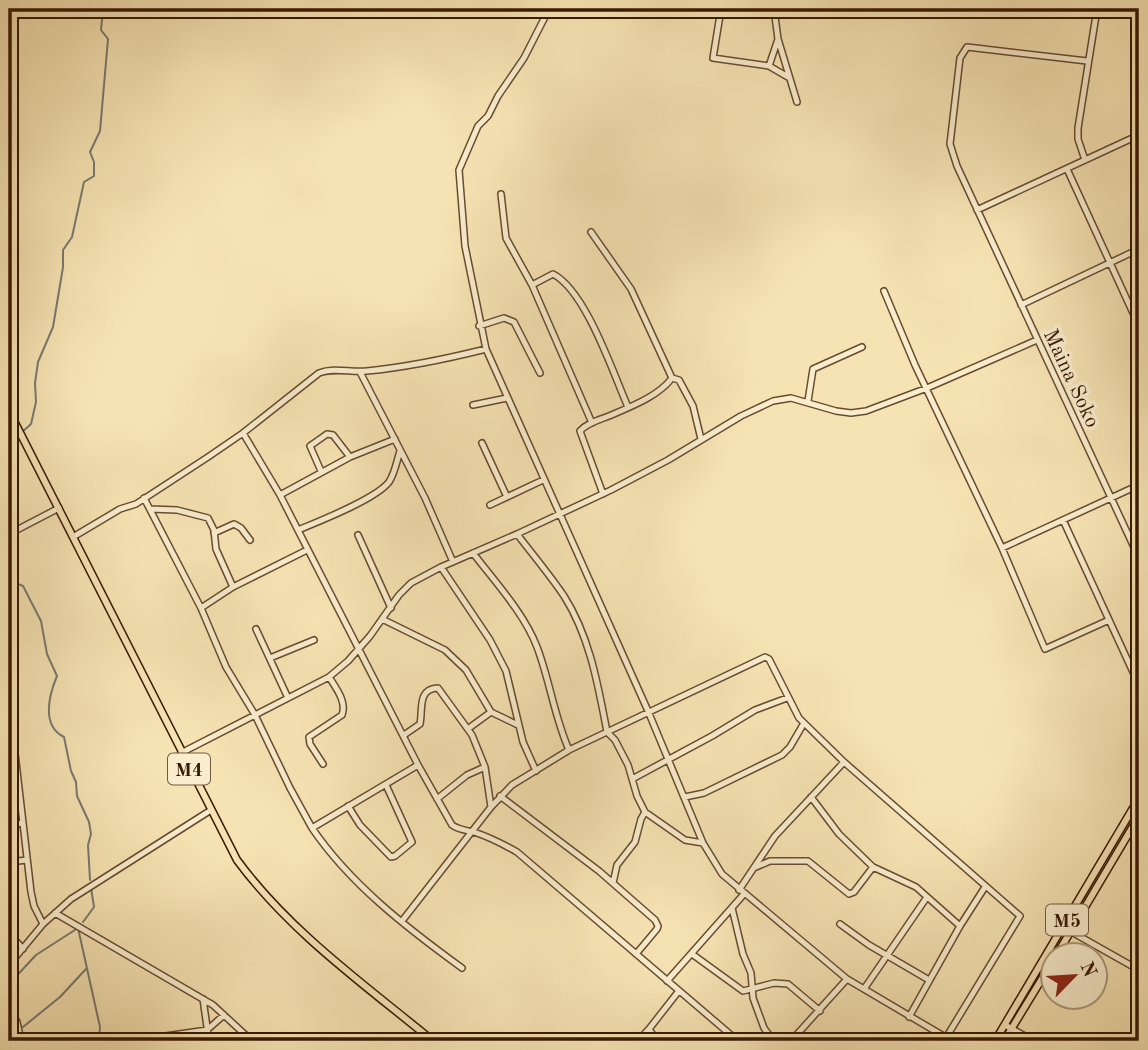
<svg xmlns="http://www.w3.org/2000/svg" width="1148" height="1050" viewBox="0 0 1148 1050" font-family="'Old Standard TT',serif">
<rect width="100%" height="100%" fill="#f6e3b3"/>
<filter id="stains"><feTurbulence type="fractalNoise" baseFrequency=".00286" numOctaves="4"/><feColorMatrix values="0 0 0 0 .2 0 0 0 0 .09 0 0 0 0 .02 0 0 0 .5 -.17"/></filter>
<radialGradient id="worn" r=".72"><stop offset=".6" stop-color="#630" stop-opacity="0"/><stop offset="1" stop-color="#630" stop-opacity=".3"/></radialGradient>
<g fill="none" stroke-linecap="round" stroke-linejoin="round">
<path stroke="#787a70" stroke-width="2" d="M21,433L31,424L36,402L35,383L38,362L53,327L63,267V250L72,237L84,182L94,176V162L90,152L100,131L108,39L101,30L103,9
M9,455L18,437
M9,495L16,500L18,510L9,527
M9,561C14,568 13,577 18,584L23,586L41,621L47,654L57,676C49,695 41,726 64,737L71,771L76,782L77,796L89,822L91,834L88,845L90,880
M83,922L94,907L91,888
M9,984L36,955L78,928L100,1027L99,1041
M23,1027L60,997L86,969
M9,1038L16,1033"/>
<defs>
<path id="minor" d="M549,9L524,58L498,96L488,116L478,126L459,170L465,246L486,349L648,711L703,843L722,874L847,979L952,1041
M721,9L713,58L769,66L788,77
M778,39L797,102
M1087,61L967,47L960,58L950,144L957,166L1139,558
M769,66L778,39L774,9
M1085,160L1078,139V128L1097,9
M1067,169L1139,326
M501,194L506,238L532,285L592,423
M977,210L1139,135
M591,232L631,289L672,378C659,396 630,407 609,416C599,420 587,423 580,431L603,494
M532,285L553,274C586,291 613,373 628,407
M884,291L915,365L1002,548L1045,649L1109,620
M1021,305L1139,249
M479,326L504,318L514,322L540,373
M360,372L425,498L453,562
M672,378L679,380L693,406L701,439
M808,401L813,369L862,347
M473,405L507,398
M243,433L280,495L418,765L452,825C459,830 465,830 474,832C489,837 503,844 517,852L738,1041
M482,443L507,497
M321,471L310,446L327,434L333,435L350,457
M280,495L350,457L395,439
M144,498L201,608L226,667L255,715L290,788L312,828L418,765
M490,505L543,480
M150,509L177,510L208,518L214,530L216,549L233,587
M1063,520L1139,685
M298,530C320,521 376,499 389,482C395,473 397,460 400,451
M214,533L234,524L241,528L250,540
M9,534L59,508
M517,534C533,555 550,575 564,596C590,637 598,685 607,732L615,740L628,765L637,796L645,812L685,840L703,843
M358,535L391,608
M73,537L120,509L136,504L208,457L243,433L319,373C335,367 351,373 367,371C408,367 446,359 486,349
M1002,548L1139,485
M473,553C495,582 524,613 537,647C550,681 554,716 569,750
M441,567L490,640L506,671L523,742L536,771
M201,608L233,587L307,550
M382,619L445,650L466,670L491,712L518,725
M256,629L288,698
M270,658L314,640
M9,702L31,892L34,906L43,924
M469,728L491,712
M404,735L420,724C423,709 417,689 438,688L472,735L485,767L491,807
M181,753L329,677L348,661L370,636L399,595L411,583L441,567L517,534L611,490L668,460L741,416L773,401L791,398L836,411L851,413L866,411L927,388L1037,340
M323,764L310,744L309,737L342,715C347,702 336,688 329,677
M634,778L712,736L755,710L787,698
M500,796L599,871L655,920L658,926L657,929L636,954
M685,797L704,793L782,755L790,747L804,723
M811,797L839,834L873,867L916,887L960,926L985,887
M437,799L467,775L485,767
M348,806L360,825L391,857L395,856L412,842L386,785
M9,825L23,823
M312,828C350,884 407,928 462,968
M9,862L27,860
M756,867L770,861H808L849,894L854,892L873,867
M613,883L617,865L635,842L641,819L645,812
M739,890L775,836L844,762
M732,908L743,954L751,973L753,998L764,1028L769,1035L782,1041
M55,913L213,1005L252,1041
M402,921L491,807L512,785L569,750L765,657L769,659L799,718L844,762L1020,916L944,1041
M840,924L869,945L929,980
M1063,927L1139,970
M9,939H14L23,949
M692,954L743,991L774,983L788,984L820,1011
M9,965L43,924L71,899L211,810
M667,981L744,894
M864,989L927,897
M203,999L209,1041
M9,1008L17,1022L21,1041
M909,1017L960,926
M1005,1025L1034,1041
M131,1041L207,1030L224,1015
M638,1041L649,1029
M662,1041L653,1035L649,1029L678,992
M791,1041L847,979"/>
<path id="major" d="M9,411L237,860C290,932 365,985 433,1041
M1056,956L1139,816
M995,1041L1139,798
M1004,1041L1054,959"/>
</defs>
<use href="#minor" stroke="#684b2f" stroke-width="8"/>
<use href="#major" stroke="#381803" stroke-width="9"/>
<use href="#minor" stroke="#f9edce" stroke-width="5"/>
<use href="#major" stroke="#f6e3b3" stroke-width="6"/>
</g>
<g text-anchor="middle" stroke-width="7" stroke-linejoin="round" paint-order="stroke">
<g fill="#f9edce" stroke="#725840" stroke-width="2">
<rect x="168" y="753.5" width="42" height="31" rx="5"/>
<rect x="1046" y="904.5" width="42" height="31" rx="5"/>
</g>
<g font-size="19" font-weight="bold" fill="#381803">
<text x="189" y="776">M4</text>
<text x="1067" y="927">M5</text>
</g>
<g font-size="21" fill="#381803" stroke="#f9edce">
<text transform="translate(1072 378) rotate(65)" y="7">Maina Soko</text>
</g>
</g>
<rect width="1148" height="1050" fill="none" stroke="#f6e3b3" stroke-width="35"/>
<rect x="10" y="10" width="1127" height="1029" fill="none" stroke="#381803" stroke-width="3.5"/>
<rect x="18" y="18" width="1113" height="1015" fill="none" stroke="#381803" stroke-width="2"/>
<g transform="translate(1074 976) rotate(65)"><circle r="33" fill="#f9edce" stroke="#ac987d" stroke-width="2"/>
<path d="M0-5L12 26L0 18L-12 26Z" fill="#8f2418"/>
<text y="-10" font-size="19" font-weight="bold" text-anchor="middle" fill="#381803">N</text>
</g>
<rect width="100%" height="100%" filter="url(#stains)"/>
<rect width="100%" height="100%" fill="url(#worn)"/>
</svg>
